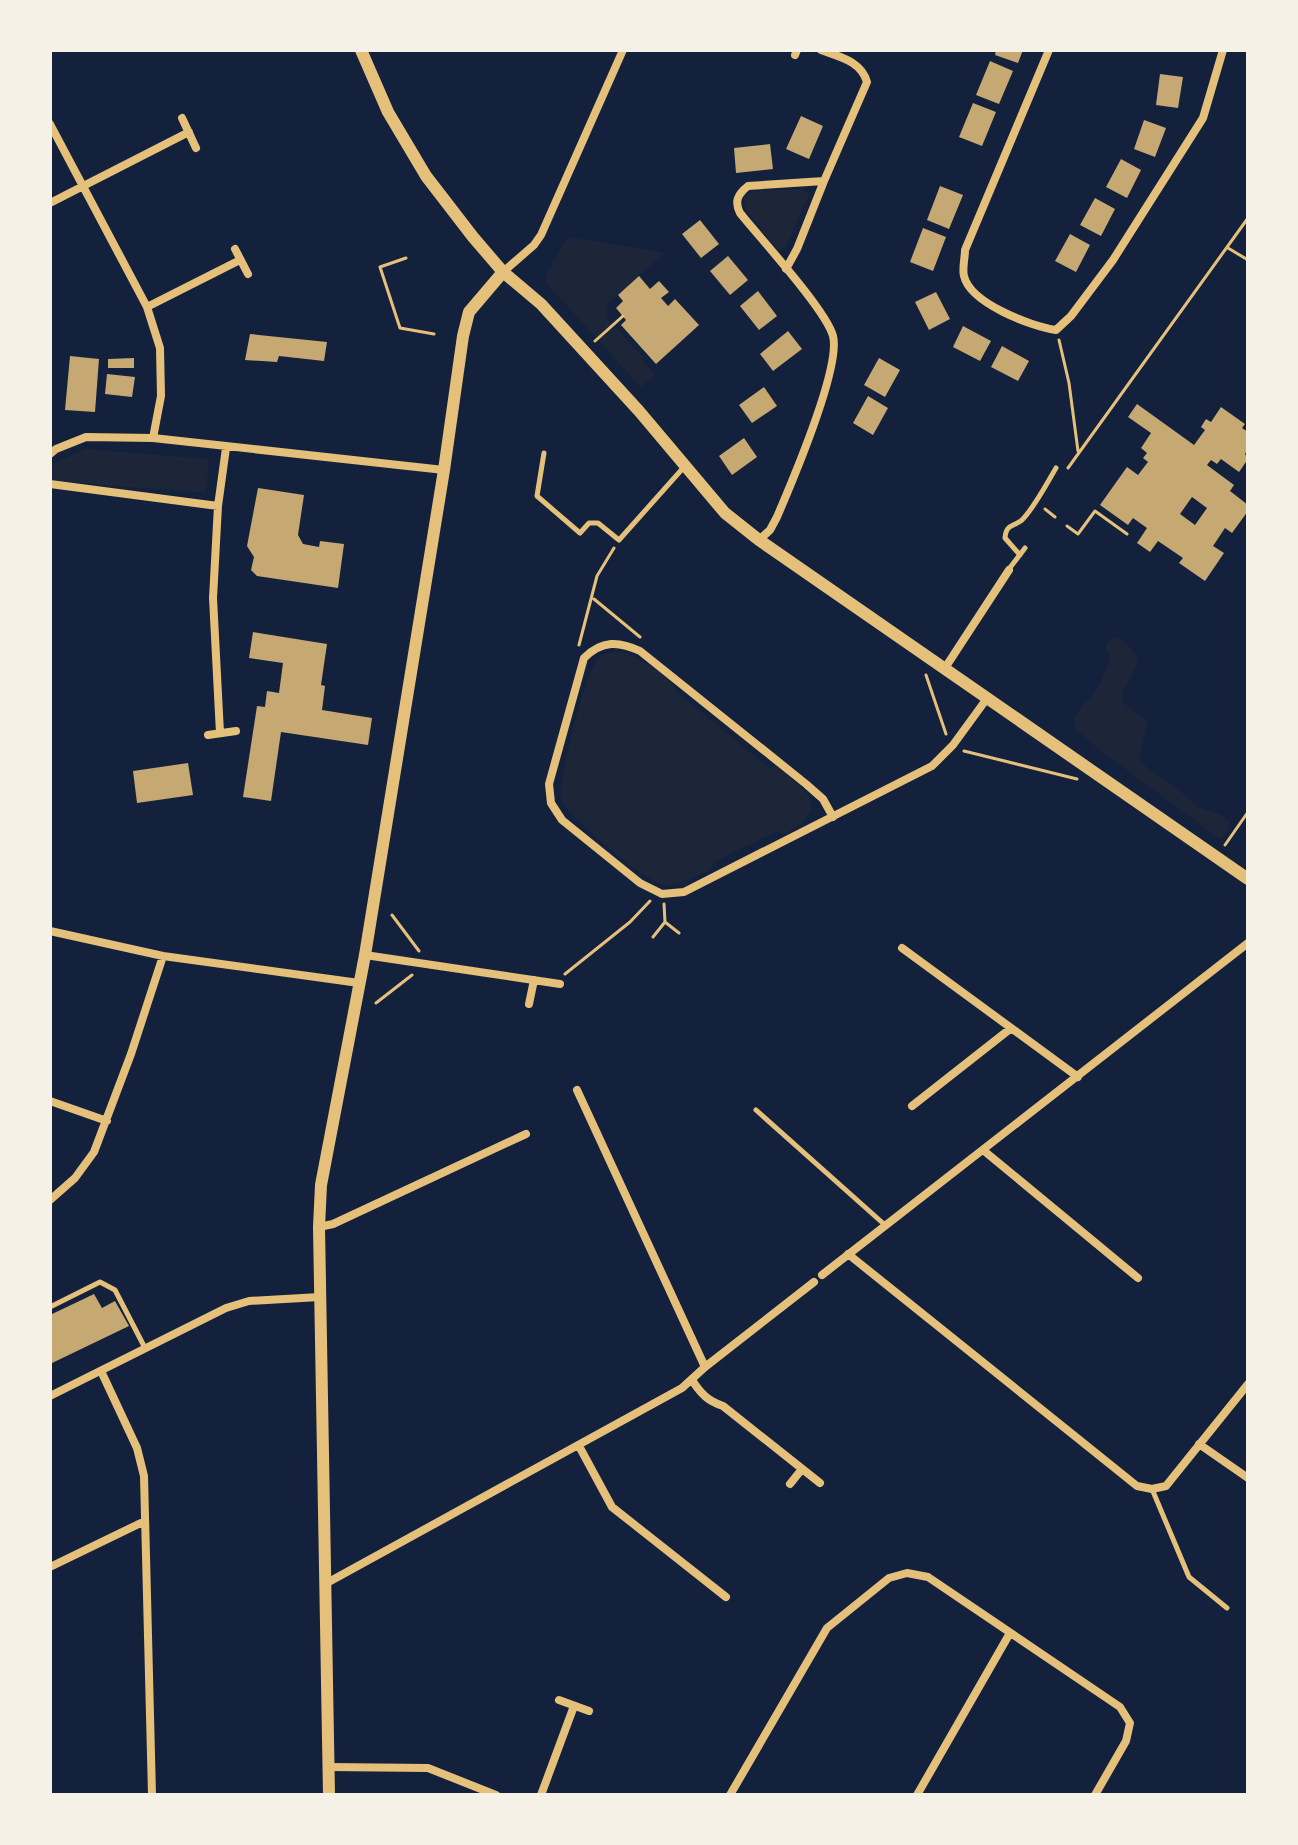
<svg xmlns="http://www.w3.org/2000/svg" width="1298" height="1845" viewBox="0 0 1298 1845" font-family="'Fira Sans',sans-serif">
<rect width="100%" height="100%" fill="#14213d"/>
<path fill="#1d2539" d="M802,189L809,194L786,247L778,250L745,208L744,196L752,191Z
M568,237L665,253L606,305V317L644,358L642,360L655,375L641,387L548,285L546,274Z
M85,449L209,459L206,493L55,481L50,476L53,464Z
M1115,637L1126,643L1138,657C1136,674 1122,684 1122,702L1148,721L1139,758L1144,765L1175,787L1198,807L1223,816L1230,822L1228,831L1220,839L1097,748L1075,728L1074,716L1098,688L1110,658L1105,647L1109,640Z
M620,652C635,655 673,677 677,692L769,768L776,766C809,791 832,809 783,835L777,831L714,862L710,870C696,876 679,886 664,885C647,883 566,815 562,800C557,781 585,673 598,659C604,653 611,652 620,652Z"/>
<path fill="#c6a872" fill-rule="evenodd" d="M996,50H1023L1018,63L995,55Z
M990,61L1013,71L999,104L976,95Z
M1160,74L1183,77L1178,108L1156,105Z
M973,103L996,112L982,146L959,137Z
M801,116L823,126L809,159L786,149Z
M1144,120L1166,128L1155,157L1134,149Z
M770,144L773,169L736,173L734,148Z
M1121,159L1141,170L1127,198L1106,187Z
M940,186L963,195L949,229L927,220Z
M1095,198L1115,209L1101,236L1080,225Z
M700,220L719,244L701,258L682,234Z
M923,228L946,237L933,271L910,262Z
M1070,234L1090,245L1076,272L1055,261Z
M728,256L748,280L730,295L710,271Z
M639,276L650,289L659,281L669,292L661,298L668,306L675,299L699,325L656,364L621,325L626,320L616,308L623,301L618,295Z
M758,291L777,316L759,330L740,306Z
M936,292L950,319L929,330L915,302Z
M963,326L991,341L980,361L953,347Z
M788,331L802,349L773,371L760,354Z
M250,334L327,342L324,361L279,356L277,362L245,360Z
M1002,346L1029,361L1018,381L991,367Z
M70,356L99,359L95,412L65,410Z
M134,358V368H108V359Z
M879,358L900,370L885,397L864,385Z
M107,374L135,377L132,397L105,394Z
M764,387L777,406L752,423L739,405Z
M868,396L888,408L873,435L853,423Z
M1137,404L1194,445L1205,430L1201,427L1206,419L1211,422L1221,407L1245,424L1242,428L1248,432V449L1245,454L1248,459L1239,472L1221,459L1217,464L1211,460L1207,465L1234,485L1230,491L1248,505V511L1232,533L1225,528L1213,546L1224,553L1205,581L1179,563L1183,558L1158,541L1150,552L1137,543L1147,528L1133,518L1128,525L1100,505L1127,467L1138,475L1148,462L1143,458L1147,453L1141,448L1151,433L1128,417ZM1192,497L1207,508L1195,525L1180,514Z
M744,438L757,457L732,475L719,456Z
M258,488L304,495L298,535L303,544L319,547L320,541L344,544L338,588L257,576L251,570L254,557L247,546Z
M253,632L327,644L321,685L325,686L322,710L372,718L368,745L281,732L271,801L243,797L257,706L265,707L267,691L279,693L283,663L249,658Z
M188,763L193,795L137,803L133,771Z
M94,1294L102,1308L115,1301L129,1326L50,1364V1315Z"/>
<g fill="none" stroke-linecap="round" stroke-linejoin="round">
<path stroke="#e5c07b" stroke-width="3" d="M253,50H257
M1228,248L1248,260
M406,258L380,267L400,328L434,334
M1059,340L1069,383L1078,451
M595,341L623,316
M1068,468L1248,218
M1045,509L1055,517
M1067,526L1078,534L1095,511L1127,534
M594,599L640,637
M579,645L597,576L614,548
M926,675L946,734
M964,751L1077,779
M1225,845L1248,812
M392,915L419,951
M665,922L679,933
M653,937L665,922L664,904
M565,974L630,922L650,901
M376,1003L412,975"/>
<path stroke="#e5c07b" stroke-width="5" d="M544,453L537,496L580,533L589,523H598L619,540L684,467
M1020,555L1005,538C1006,524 1013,527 1022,520C1034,508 1047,483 1056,468
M1009,569L1025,548
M756,1110L885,1225
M50,1307L100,1282L115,1290L145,1348
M1152,1489L1189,1577L1227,1608"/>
<path stroke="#e5c07b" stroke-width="8" d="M1049,50L965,250C965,258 962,269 964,276C970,303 1030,326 1056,330L1071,316L1113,260L1203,118L1223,50
M795,55L797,50
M182,118L196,148
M50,124L147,307L160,348L161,396L153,438
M50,203L189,132
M235,249L248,274
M786,269L797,249L824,181
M503,272L534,245L541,235L623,50
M147,307L240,260
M50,454L56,449L86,437L153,438L444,470
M50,484L218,506
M759,540L770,530L777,517C792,482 841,367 833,336C826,310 760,238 740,213C734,201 738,194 748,186L824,181L867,82C861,61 840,57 821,50
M945,668L1009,570
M220,733L213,598L218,506L226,448
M208,735L236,731
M833,817L823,799L806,784L640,651C619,641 602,640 584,658L549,784L551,803L562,820L640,883L662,894L684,892L932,766L953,745L988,697
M50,931L163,956L359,983
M902,948L1078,1077
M365,955L560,984
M529,1004L534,980
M577,1090L705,1367
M50,1101L107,1121
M912,1106L1010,1029
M983,1150L1138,1278
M50,1200L75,1178L94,1152L131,1054L163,956
M319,1227L333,1224L526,1134
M848,1254L1137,1486L1152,1489L1166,1486L1248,1384
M822,1275L1248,943
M101,1371L137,1448L144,1476L152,1795
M692,1380C701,1394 708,1401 723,1406L820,1483
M50,1396L226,1308L249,1301L320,1297
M1199,1444L1248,1478
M579,1446L612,1507L726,1597
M790,1484L802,1469
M50,1567L145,1521
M325,1584L682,1388L705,1367L814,1282
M559,1700L589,1711
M328,1767L428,1768L496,1795
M541,1795L574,1706
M730,1795L827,1628L889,1578L907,1573L928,1577L1120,1707L1130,1723L1126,1741L1095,1795
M917,1795L1010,1633"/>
<path stroke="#e5c07b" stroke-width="12" d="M361,50L388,112L426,176L473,237L503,272L541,304L639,411L725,513L759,540L1248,879
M329,1795L319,1227L321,1185L365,955L444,470L463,336L469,312L503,272"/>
</g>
<rect width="1298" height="1845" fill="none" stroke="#f6f1e7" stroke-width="104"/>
</svg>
